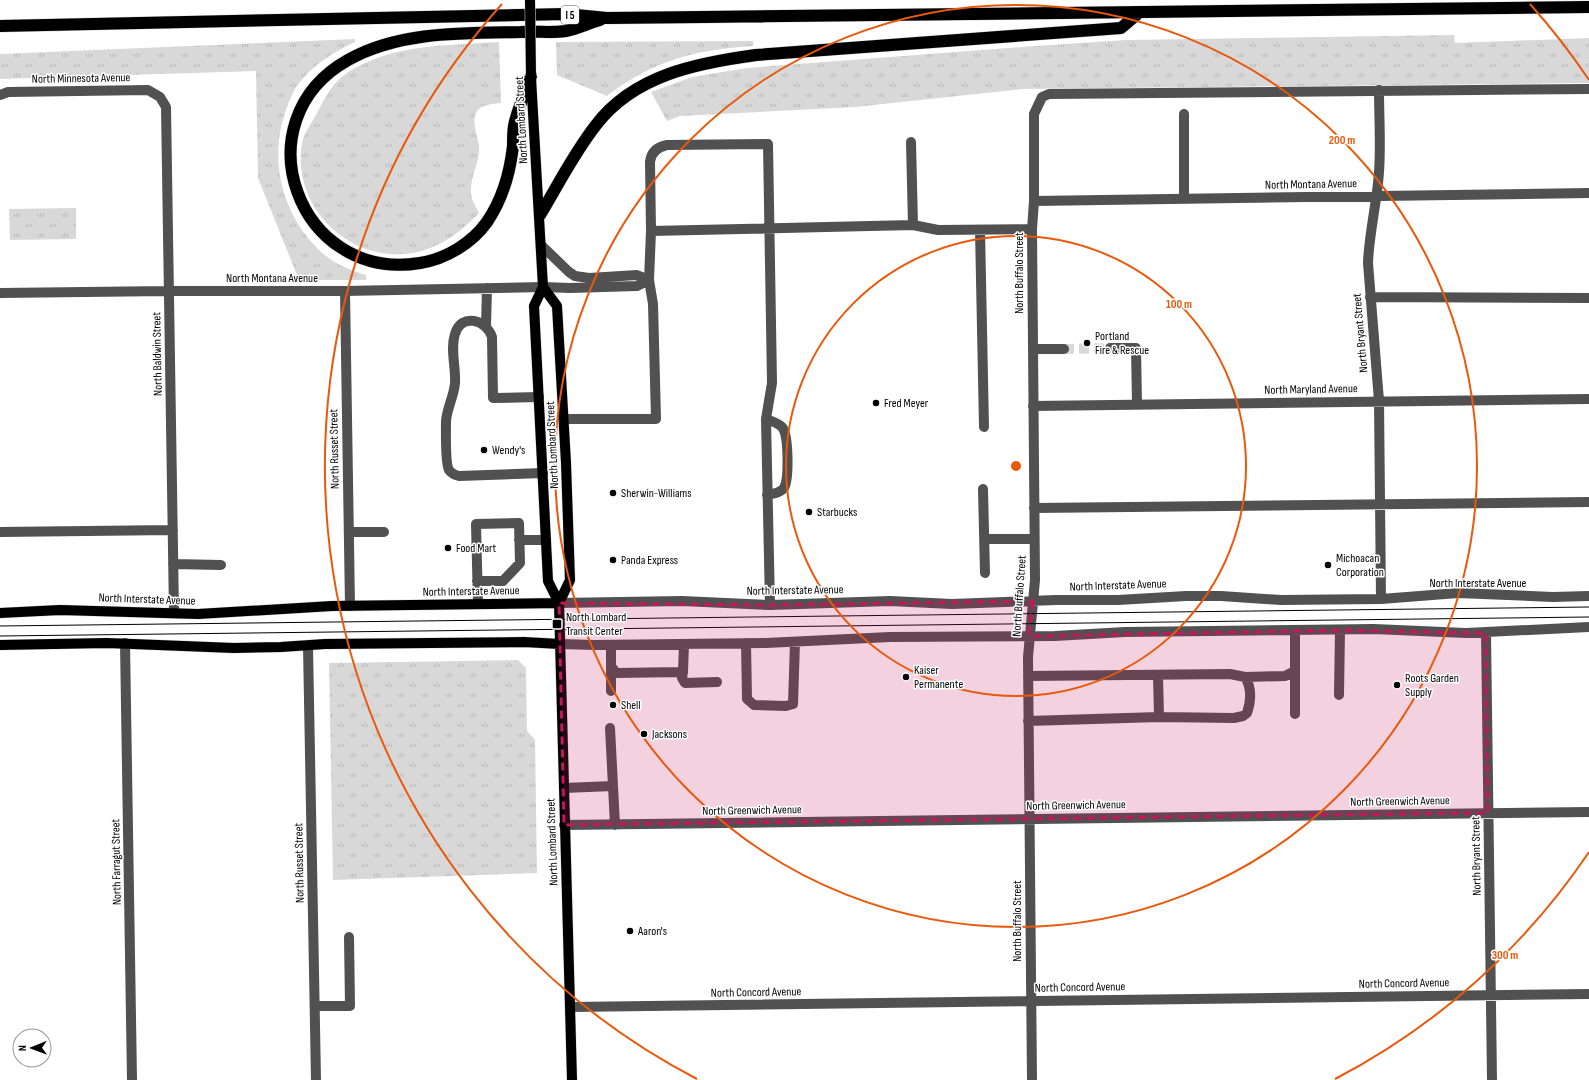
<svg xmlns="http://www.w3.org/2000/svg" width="1589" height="1080" viewBox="0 0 1589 1080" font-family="'Sofia Sans Condensed',sans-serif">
<defs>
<pattern id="grass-tufts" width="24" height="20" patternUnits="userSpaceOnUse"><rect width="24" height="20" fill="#d8d8d8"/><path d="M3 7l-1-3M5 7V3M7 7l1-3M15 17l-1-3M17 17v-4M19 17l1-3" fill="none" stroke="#b8b8b8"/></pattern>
</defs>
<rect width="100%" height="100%" fill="#fff"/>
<path fill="url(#grass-tufts)" d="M1454,35L1455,43L1589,38V83L1022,89L855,107L680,116L667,121L651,92L692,77L747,68L1021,47L1126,40Z
M355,39V42C334,52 314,64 299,83C293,91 289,101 286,110C268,160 282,215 321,252C334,264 350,270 366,275V280H299L258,178L256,71L0,79V54Z
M753,41V46C695,50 654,60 607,96L557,75L556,42Z
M499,42L501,103C493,104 483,104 478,110C470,120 478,136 479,147C480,161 471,175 471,189C470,198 475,205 479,213C461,232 440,248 413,253C350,264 291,207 302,143C303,134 314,120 318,111C331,87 337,76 363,64C404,44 454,45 499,42Z
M76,208V239L10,240L9,209Z
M518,660L526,668L527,731L535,740L537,873L333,880L329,663Z"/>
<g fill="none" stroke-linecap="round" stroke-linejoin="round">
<path stroke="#d9d9d9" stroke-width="10" stroke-dasharray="10 5" stroke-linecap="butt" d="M1064,349L1110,348"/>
<defs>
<path id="major" d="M531,78L543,287L534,306L548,581L559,603L572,1080
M543,287L557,306L566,463L570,580L559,603
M0,613L60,610L198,614L332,606L559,603
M0,645L107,643L234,648L281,647L325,644L524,642L560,644"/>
<path id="highway" d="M0,26L565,14L607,18L704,17L1589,7
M531,76C526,92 517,109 514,126C513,132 513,140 513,146C510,173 502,200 487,222C472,243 446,259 420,263C298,283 239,121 348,60C399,31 464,33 521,32C536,31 551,33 566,31C577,29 589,23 600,20
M540,215C558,185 574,153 596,125C634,75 697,63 756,55L1121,28L1140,12"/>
</defs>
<use href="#major" stroke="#dbdbdb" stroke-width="11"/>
<use href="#highway" stroke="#dbdbdb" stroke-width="13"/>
<path stroke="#515151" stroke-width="10" d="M1379,90C1379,117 1381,145 1379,172C1377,203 1369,233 1368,263L1379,401L1381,599
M0,95L8,92L148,90L160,97L166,107L174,613
M911,142L913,225
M1184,199V114
M1034,201L1589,193
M980,230L984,427
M651,231L913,225L938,230L1032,229
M541,245L569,272L575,276L589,278L637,275L649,280
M345,291L350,606
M0,293L169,291H345L543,287L570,288L637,286L649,280
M1370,297L1589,298
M486,326L487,288
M1110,348H1136L1137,404
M1033,349H1064
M539,397L493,398L492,337C486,319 461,313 455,334C450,349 456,367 455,383C454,396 447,408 446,421C446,429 445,464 449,470C451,473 455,475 459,476L543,473
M1033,406L1589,399
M564,419H656L653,304L649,280L651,231L650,162C651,152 657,147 667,145L768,144L772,383L766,419L770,605
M766,419C771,421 778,423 782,427C789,435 789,480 784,488C780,493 773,494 767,495
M983,489L985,573
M1034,508L1589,502
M0,532L173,530
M349,532H384
M984,539H1034
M519,540H546
M173,564L221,565
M477,581H503L520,563L519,523L476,524L478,604
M559,603L682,601L770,605L890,601L952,604L1056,600H1118L1186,596H1221L1281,600L1381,599L1458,593L1553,597L1589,596
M1486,633L1492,1080
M125,643L132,1080
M746,643L747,699L754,705L786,706L793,704L795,642
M560,644L594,645L766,643L890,637L1055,636L1125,632L1374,629L1466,633L1589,627
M611,645V666L616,673L683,672L684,644
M308,646L316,1080
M611,666V691
M1295,671V714
M683,672L682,678L685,683L717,682
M1158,675L1159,717
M1028,676L1230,674L1245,677C1252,688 1251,701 1247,713L1243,716L1234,718L1159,717L1028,721
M1245,677L1285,676L1295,671V630
M1339,695L1340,630
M610,728L615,825
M564,788L613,786
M564,825L1589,812
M315,1006H350L349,937
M571,1007L1589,994
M1032,1080L1028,657L1035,580L1032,229L1034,201V114L1042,97L1049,94L1589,89"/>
<use href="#major" stroke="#000" stroke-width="10"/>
<use href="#highway" stroke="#000" stroke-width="12"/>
<path stroke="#000" stroke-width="1" d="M0,626L1589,607
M0,636L1589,617"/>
<defs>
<path id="major-bridge" d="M530,0L531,76"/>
</defs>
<use href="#major-bridge" stroke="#dbdbdb" stroke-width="11" stroke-linecap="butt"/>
<use href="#major-bridge" stroke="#000" stroke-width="10"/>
</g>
<path fill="#c2185b" fill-opacity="0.2" stroke="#c2185b" stroke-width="3" stroke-dasharray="8 5" stroke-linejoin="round" d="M1033,601L1029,636L1340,630L1486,633L1488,813L564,825L559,603L770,605Z"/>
<g fill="none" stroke="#e8590c" stroke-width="2">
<circle cx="1016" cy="466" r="230"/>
<circle cx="1016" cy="466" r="461"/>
<path d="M1589 852A691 691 0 0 1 1335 1079M697 1079A691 691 0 0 1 502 4M1530 4A691 691 0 0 1 1589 80"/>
</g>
<g fill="#000" stroke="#fff" stroke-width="1.5">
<circle cx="1087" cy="343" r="4"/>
<circle cx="876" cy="403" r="4"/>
<circle cx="484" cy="450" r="4"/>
<circle cx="613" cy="493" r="4"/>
<circle cx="809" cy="512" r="4"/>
<circle cx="448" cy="548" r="4"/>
<circle cx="613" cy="560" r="4"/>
<circle cx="1328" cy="565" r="4"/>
<rect x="552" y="619" width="10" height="10" rx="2"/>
<circle cx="906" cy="677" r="4"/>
<circle cx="1397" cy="685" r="4"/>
<circle cx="613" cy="705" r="4"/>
<circle cx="644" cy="734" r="4"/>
<circle cx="630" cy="931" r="4"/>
</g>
<g text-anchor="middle" stroke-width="3" stroke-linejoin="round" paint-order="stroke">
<rect fill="#fff" stroke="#4c4c4c" stroke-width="1" x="561" y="6" width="18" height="18" rx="3"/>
<g font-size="11" font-weight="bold" fill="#000">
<text x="570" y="19">I 5</text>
</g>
<g font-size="12" fill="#000" stroke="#fff">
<text transform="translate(81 78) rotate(-1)" y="4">North Minnesota Avenue</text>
<text transform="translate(521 120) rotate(-93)" y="4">North Lombard Street</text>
<text transform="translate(1311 184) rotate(-1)" y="4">North Montana Avenue</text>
<text transform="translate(1019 273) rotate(-90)" y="4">North Buffalo Street</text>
<text x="272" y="282">North Montana Avenue</text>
<text transform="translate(1360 333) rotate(-95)" y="4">North Bryant Street</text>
<text transform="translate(157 354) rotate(-91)" y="4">North Baldwin Street</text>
<text transform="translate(1311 389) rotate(-1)" y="4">North Maryland Avenue</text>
<text transform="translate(552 445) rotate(-93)" y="4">North Lombard Street</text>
<text transform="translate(334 449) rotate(-91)" y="4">North Russet Street</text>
<text x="1478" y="587">North Interstate Avenue</text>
<text transform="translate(1118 585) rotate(-2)" y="4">North Interstate Avenue</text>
<text transform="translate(795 590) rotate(-1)" y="4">North Interstate Avenue</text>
<text transform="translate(471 591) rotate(-1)" y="4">North Interstate Avenue</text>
<text transform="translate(1019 596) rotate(-86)" y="4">North Buffalo Street</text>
<text transform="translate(147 599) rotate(2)" y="4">North Interstate Avenue</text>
<text transform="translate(1400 801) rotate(-1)" y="4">North Greenwich Avenue</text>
<text transform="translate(1076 805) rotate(-1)" y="4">North Greenwich Avenue</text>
<text transform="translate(752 810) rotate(-1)" y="4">North Greenwich Avenue</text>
<text transform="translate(552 842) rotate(-92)" y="4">North Lombard Street</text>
<text transform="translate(1476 856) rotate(-91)" y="4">North Bryant Street</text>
<text transform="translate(116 862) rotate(-91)" y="4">North Farragut Street</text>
<text transform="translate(299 863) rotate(-91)" y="4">North Russet Street</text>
<text transform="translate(1017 921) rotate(-90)" y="4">North Buffalo Street</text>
<text transform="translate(1404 983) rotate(-1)" y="4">North Concord Avenue</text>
<text transform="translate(1080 987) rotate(-1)" y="4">North Concord Avenue</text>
<text transform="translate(756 992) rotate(-1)" y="4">North Concord Avenue</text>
</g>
<g font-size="12" fill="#000" stroke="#fff" text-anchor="start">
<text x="1095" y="340">Portland<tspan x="1095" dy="14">Fire &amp; Rescue</tspan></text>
<text x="884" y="407">Fred Meyer</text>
<text x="492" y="454">Wendy's</text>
<text x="621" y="497">Sherwin-Williams</text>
<text x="817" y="516">Starbucks</text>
<text x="456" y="552">Food Mart</text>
<text x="1336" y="562">Michoacan<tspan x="1336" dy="14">Corporation</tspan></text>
<text x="621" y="564">Panda Express</text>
<text x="566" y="621">North Lombard<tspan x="566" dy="14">Transit Center</tspan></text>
<text x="914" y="674">Kaiser<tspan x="914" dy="14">Permanente</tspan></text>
<text x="1405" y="682">Roots Garden<tspan x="1405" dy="14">Supply</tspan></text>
<text x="621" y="709">Shell</text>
<text x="652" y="738">Jacksons</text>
<text x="638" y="935">Aaron's</text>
</g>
</g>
<circle cx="1016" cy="466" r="6" fill="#e8590c" stroke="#fff" stroke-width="2"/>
<g font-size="12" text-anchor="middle" font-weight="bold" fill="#e8590c" stroke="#fff" stroke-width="3" stroke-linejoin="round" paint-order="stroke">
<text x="1342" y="144">200 m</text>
<text x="1179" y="308">100 m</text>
<text x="1505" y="959">300 m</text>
</g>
<g transform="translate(32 1048) rotate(269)"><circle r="19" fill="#ffffff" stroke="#999999"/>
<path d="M0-3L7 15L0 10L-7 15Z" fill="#000000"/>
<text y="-6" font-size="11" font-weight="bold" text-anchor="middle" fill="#000000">N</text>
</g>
</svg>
